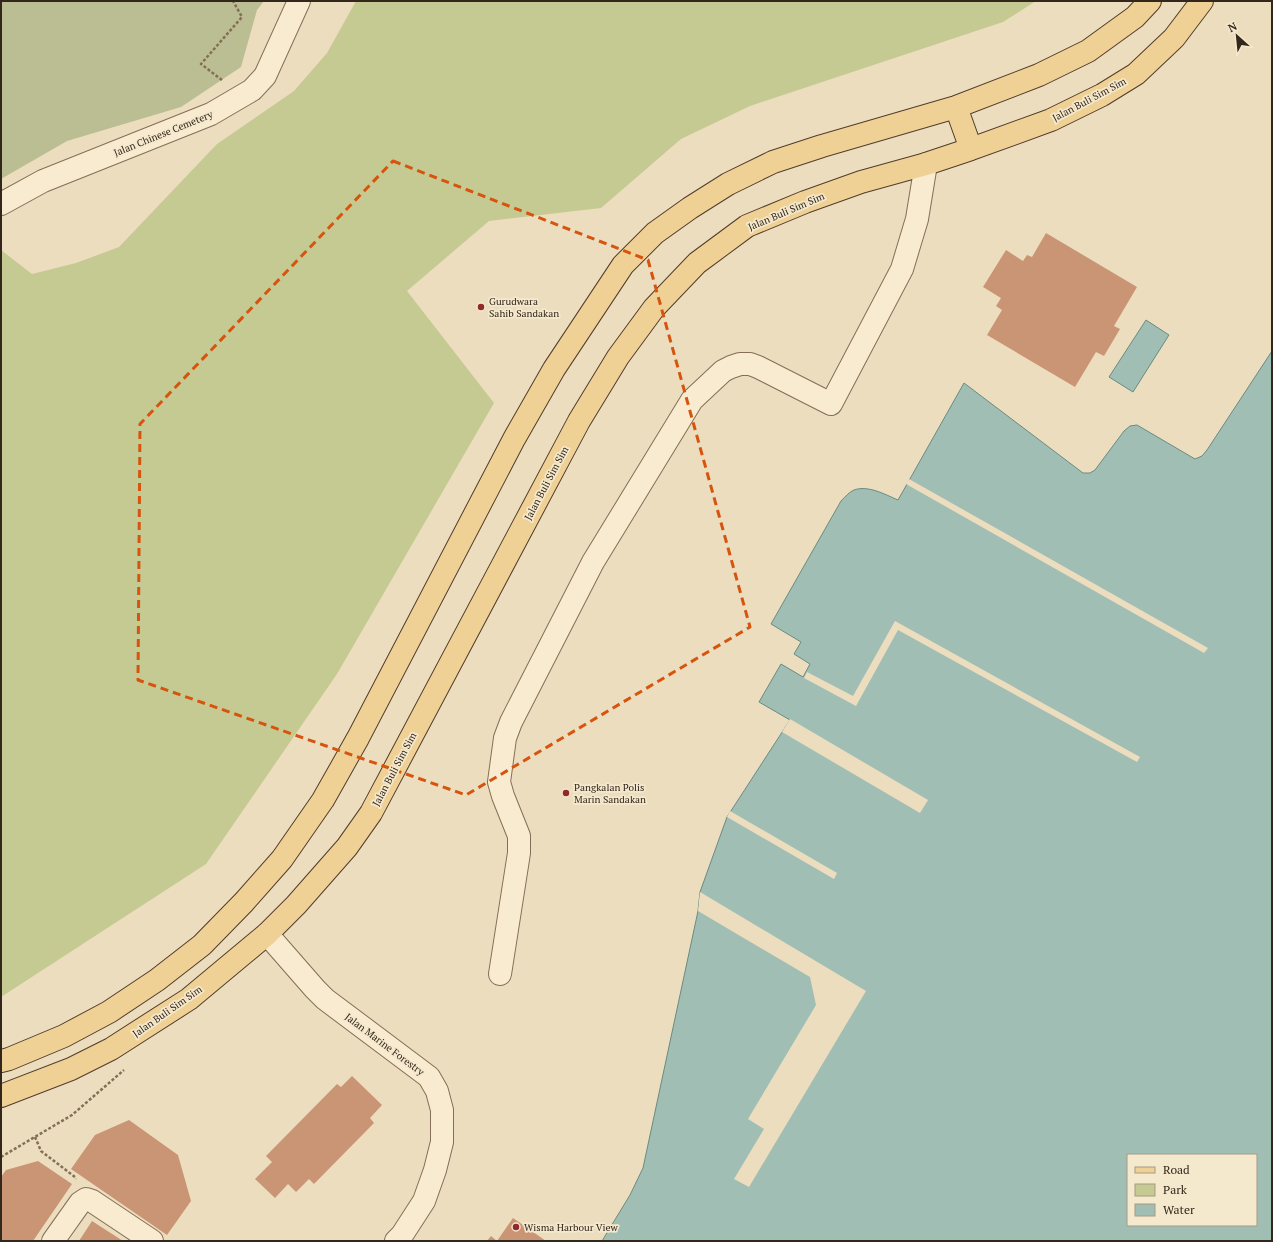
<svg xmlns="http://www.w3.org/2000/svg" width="1273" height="1242" viewBox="0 0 1273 1242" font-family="'PT Serif',serif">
<rect width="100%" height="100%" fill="#ecddbe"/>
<path fill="#c5ca92" d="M356,1H1036L1003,22L750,106L681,139L601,208L489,221L407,291L494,403L337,674L206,864L1,997V250L32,274L76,263L119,247L217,144L294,91L327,53Z"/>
<path fill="#babe92" d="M1,1H264L257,10L241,67L181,107L67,141L1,179Z"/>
<path fill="#a1beb5" stroke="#698b82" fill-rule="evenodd" d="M1146,320L1169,335L1133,392L1109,377Z
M1272,351V1241H602L630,1195L643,1168L698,911L700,892L727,817L790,720L759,702L781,664L803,677L810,664L794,654L801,642L771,624L841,501C845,497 849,492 854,490C868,485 884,494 898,500L964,383L1083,473H1090L1095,470L1124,431L1130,426L1137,425L1195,459L1202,456L1207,450ZM1128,1155H1256V1225H1128Z"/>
<path fill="#ecddbe" d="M909,479L1208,648L1204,653L906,484Z
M895,621L1140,757L1137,762L898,630L856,706L804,678L807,672L853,696Z
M790,719L928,800L920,813L782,732Z
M730,811L837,873L834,879L727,817Z
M700,892L866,991L749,1187L734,1179L764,1129L748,1119L816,1005L810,977L698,911Z"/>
<path fill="#ca9574" d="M1046,233L1137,287L1114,326L1120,329L1104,356L1096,352L1075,387L987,335L1002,310L996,306L1001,298L983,287L1006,250L1023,261L1027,255L1032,257Z
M352,1076L382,1105L370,1118L374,1123L314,1184L309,1179L296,1192L288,1184L275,1198L255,1179L272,1162L266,1156L337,1084L341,1087Z
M129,1120L178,1155L191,1201L167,1235L71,1169L95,1135Z
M38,1161L72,1184L33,1241H1V1177L6,1170Z
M513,1218L546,1241H487L491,1236L497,1241Z
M92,1221L123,1241H79Z"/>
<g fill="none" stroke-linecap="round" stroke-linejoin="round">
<defs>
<path id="minor" d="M1,204L43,181L211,114L252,90L265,76L299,1
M267,934L315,989L325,999L429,1077L437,1091L442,1110V1142L435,1170L424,1201L402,1235L396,1241
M500,974L519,853V836L503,796L499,782L505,738L511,722L593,562L692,400L723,371L731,367L740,364H750L758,367L831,404L902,269L917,219L926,164
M53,1241L80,1203L86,1199L92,1201L152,1241"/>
<path id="major" d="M956,107L971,149
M1,1061L9,1059L64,1036L109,1012L157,980L202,945L244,902L282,859L323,800L358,738L514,439L554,369L623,265L655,233L690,208L728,184L773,162L822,146L956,107L1039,75L1088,51L1135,17L1150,1
M1,1096L71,1069L111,1049L189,999L267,934L296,905L347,847L371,813L579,421L618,357L654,308L697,263L747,226L805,202L861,182L926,164L971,149L1051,120L1102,95L1136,74L1174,38L1202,1"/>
</defs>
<use href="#minor" stroke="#846e57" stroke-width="24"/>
<use href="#major" stroke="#513c2c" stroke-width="24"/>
<path stroke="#846e57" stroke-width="2.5" stroke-dasharray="3 2" stroke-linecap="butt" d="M222,80L201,64L242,17L233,1
M35,1137L41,1151L75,1177L76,1179
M1,1157L72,1115L124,1070"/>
<use href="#minor" stroke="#f8ebd0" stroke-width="22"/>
<use href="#major" stroke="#f0d195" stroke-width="22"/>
</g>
<path fill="none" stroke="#d6540e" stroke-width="3" stroke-dasharray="8 5" stroke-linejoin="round" d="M393,161L648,260L750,627L466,795L138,680L140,424Z"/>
<g fill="#91292c" stroke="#f4e8cd" stroke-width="1.5">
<circle cx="481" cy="307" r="4"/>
<circle cx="566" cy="793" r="4"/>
<circle cx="516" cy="1227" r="4"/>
</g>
<g text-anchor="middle" stroke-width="3.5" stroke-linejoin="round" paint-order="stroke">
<g font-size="10" fill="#33261b" stroke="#f4e8cd">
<text transform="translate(1089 99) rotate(-28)" y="4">Jalan Buli Sim Sim</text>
<text transform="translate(163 133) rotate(-22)" y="4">Jalan Chinese Cemetery</text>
<text transform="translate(786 211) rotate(-23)" y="4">Jalan Buli Sim Sim</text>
<text transform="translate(546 483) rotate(-62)" y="4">Jalan Buli Sim Sim</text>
<text transform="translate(394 769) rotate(-62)" y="4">Jalan Buli Sim Sim</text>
<text transform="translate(167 1011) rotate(-35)" y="4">Jalan Buli Sim Sim</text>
<text transform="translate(385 1044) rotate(37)" y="4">Jalan Marine Forestry</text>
</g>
<g font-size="10" fill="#33261b" stroke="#f4e8cd" text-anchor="start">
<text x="489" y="305">Gurudwara<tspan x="489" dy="12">Sahib Sandakan</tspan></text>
<text x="574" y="791">Pangkalan Polis<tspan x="574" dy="12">Marin Sandakan</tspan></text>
<text x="524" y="1231">Wisma Harbour View</text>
</g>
</g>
<rect width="1273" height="1242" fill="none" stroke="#33261b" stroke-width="4"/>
<rect x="1127" y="1154" width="130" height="72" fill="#f4e8cd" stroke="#a79a86"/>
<rect x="1135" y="1167" width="20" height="6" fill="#f0d195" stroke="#a79a86"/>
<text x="1163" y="1174" font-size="12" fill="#33261b">Road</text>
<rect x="1135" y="1184" width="20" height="12" fill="#c5ca92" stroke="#a79a86"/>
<text x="1163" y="1194" font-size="12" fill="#33261b">Park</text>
<rect x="1135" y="1204" width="20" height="12" fill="#a1beb5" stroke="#a79a86"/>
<text x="1163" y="1214" font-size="12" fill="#33261b">Water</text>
<g transform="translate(1237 36) rotate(333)" stroke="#f4e8cd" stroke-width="3" paint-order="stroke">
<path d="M0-3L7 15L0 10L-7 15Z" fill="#33261b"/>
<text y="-6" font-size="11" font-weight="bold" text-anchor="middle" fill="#33261b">N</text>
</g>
</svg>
